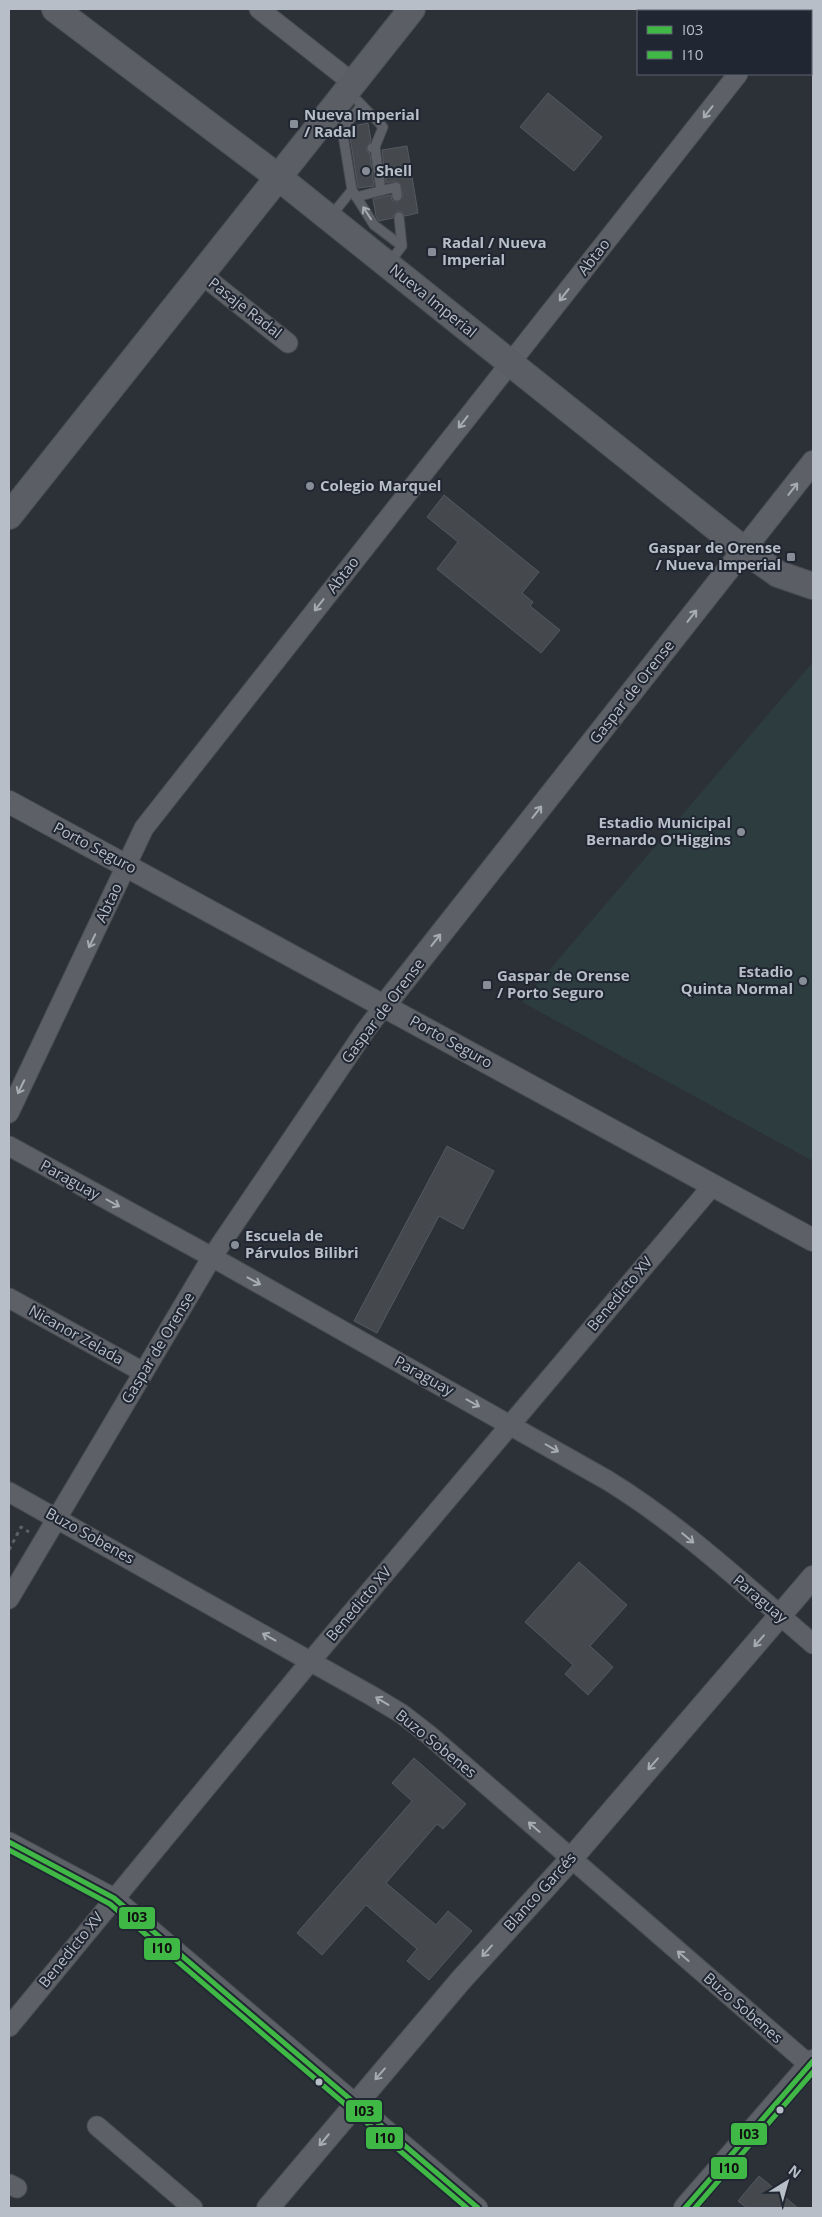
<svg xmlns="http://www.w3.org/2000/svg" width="822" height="2217" viewBox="0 0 822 2217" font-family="'Open Sans',sans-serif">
<rect width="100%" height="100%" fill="#2c3138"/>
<path fill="#2d3d3f" d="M813,662V1161L522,1002Z"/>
<path fill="#45494e" stroke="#55585f" d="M548,93L602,137L574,171L520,127Z
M368,123L371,140L366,150L370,154L374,186L358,188L349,131L353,126Z
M407,146L418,213L405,216L402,212L398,211L394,214L393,218L379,221L376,216L373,199L391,195L392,200L398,202L403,196L400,183L395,181L386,183L382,150Z
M444,495L539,572L522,593L533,602L530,606L560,630L541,653L437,569L458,542L427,517Z
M447,1146L494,1171L463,1229L439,1216L377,1333L354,1321Z
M579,1562L627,1605L590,1646L613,1667L588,1695L565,1674L573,1665L525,1622Z
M414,1758L466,1804L443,1829L437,1824L386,1883L436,1925L448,1911L472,1931L429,1980L407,1961L417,1949L366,1905L322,1955L297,1933L412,1801L392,1783Z
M759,2176L798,2208H747L738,2201Z"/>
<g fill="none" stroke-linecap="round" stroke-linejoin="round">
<defs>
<path id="service" d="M358,101L383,127L375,147L372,148
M375,147L381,191
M352,190L342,129L362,105
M356,197L396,187L397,196
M331,216L352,190L374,225L402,246
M389,263L402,246L399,217"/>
<path id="minor" d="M259,9L353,83
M788,11L790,9
M201,274L288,343
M9,1113L144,828L738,74
M9,1146L212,1257L607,1480C682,1526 747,1587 813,1644
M9,1298L143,1372
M9,1492L372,1696L402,1714L429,1735L813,2068
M9,1599L212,1257L365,1031L384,1006
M9,1842L114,1898L478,2208
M9,2027L299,1675L713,1185
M97,2126L193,2208
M9,2184L17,2188"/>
<path id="tertiary" d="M9,802L813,1240
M384,1006L813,462
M268,2208L461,1980L571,1859L813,1577
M685,2208L813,2061"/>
<path id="secondary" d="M55,9L278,177L744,550L778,574L813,586
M9,516L412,9"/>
</defs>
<use href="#service" stroke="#494c51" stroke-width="11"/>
<use href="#minor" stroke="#494c51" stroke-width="21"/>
<use href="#tertiary" stroke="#494c51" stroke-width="24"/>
<use href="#secondary" stroke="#4a4e55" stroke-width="28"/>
<path stroke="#5b6064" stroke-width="3" stroke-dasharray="4 4" stroke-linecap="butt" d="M9,1550L21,1527L29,1532"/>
<use href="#service" stroke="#5d6066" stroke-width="9"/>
<use href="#minor" stroke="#5d6066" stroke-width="19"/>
<use href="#tertiary" stroke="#5d6066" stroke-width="22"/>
<use href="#secondary" stroke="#5b5e64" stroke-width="26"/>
<defs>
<path id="bus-1" d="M9,1842L114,1898L478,2208
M685,2208L813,2061"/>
<path id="bus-2" d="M9,1850L110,1904L467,2208
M695,2208L813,2072"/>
</defs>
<use href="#bus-1" stroke="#202732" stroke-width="9"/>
<use href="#bus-2" stroke="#202732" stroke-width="9"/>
<use href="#bus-1" stroke="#40b846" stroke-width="5"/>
<use href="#bus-2" stroke="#40b846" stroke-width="5"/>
</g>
<defs><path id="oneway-shaft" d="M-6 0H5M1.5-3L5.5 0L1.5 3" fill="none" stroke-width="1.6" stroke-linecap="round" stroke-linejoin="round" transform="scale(1.25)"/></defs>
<g stroke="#a6abb4">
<use href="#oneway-shaft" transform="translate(708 112) rotate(128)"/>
<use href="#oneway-shaft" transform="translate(367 213) rotate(-123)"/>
<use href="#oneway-shaft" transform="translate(564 295) rotate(128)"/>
<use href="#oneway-shaft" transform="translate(463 422) rotate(128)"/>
<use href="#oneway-shaft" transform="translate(793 489) rotate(-52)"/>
<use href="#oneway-shaft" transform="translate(319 605) rotate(128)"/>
<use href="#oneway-shaft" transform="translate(692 616) rotate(-52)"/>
<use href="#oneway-shaft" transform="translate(537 812) rotate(-52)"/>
<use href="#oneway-shaft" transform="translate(436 940) rotate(-52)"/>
<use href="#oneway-shaft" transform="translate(92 941) rotate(116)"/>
<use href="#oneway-shaft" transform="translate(21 1087) rotate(116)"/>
<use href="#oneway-shaft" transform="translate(113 1203) rotate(29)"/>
<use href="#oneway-shaft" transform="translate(254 1281) rotate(29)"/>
<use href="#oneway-shaft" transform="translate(473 1403) rotate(29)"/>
<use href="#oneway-shaft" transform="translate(552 1448) rotate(30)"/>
<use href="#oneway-shaft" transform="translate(688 1538) rotate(40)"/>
<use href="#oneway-shaft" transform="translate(269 1637) rotate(-151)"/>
<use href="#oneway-shaft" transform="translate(759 1641) rotate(131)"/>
<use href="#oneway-shaft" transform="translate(382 1701) rotate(-149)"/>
<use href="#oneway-shaft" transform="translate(653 1764) rotate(131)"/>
<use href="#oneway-shaft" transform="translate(534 1827) rotate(-139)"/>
<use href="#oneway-shaft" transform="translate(487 1951) rotate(132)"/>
<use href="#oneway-shaft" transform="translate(683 1956) rotate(-139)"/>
<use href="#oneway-shaft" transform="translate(380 2074) rotate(131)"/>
<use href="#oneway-shaft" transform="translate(324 2140) rotate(130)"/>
</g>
<g fill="#878d96" stroke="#202732" stroke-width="2">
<rect x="289" y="119" width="10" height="10" rx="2.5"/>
<circle cx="366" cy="171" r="5"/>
<rect x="427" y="247" width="10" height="10" rx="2.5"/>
<circle cx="310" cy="486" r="5"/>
<rect x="786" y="552" width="10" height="10" rx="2.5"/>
<circle cx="741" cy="832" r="5"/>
<circle cx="803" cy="981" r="5"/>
<rect x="482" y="980" width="10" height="10" rx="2.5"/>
<circle cx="235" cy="1245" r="5"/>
</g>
<g fill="#b8bec8" stroke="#202732" stroke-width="2">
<circle cx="319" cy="2082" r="4.5"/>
<circle cx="780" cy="2110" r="4.5"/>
</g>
<g text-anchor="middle" stroke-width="4" stroke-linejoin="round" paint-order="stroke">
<g font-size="15" font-weight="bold" fill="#b8bec8" stroke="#202732" text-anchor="start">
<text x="304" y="120">Nueva Imperial<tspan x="304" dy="17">/ Radal</tspan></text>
<text x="376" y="176">Shell</text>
<text x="442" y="248">Radal / Nueva<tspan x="442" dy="17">Imperial</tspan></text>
<text x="320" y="491">Colegio Marquel</text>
<text x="781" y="553" text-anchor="end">Gaspar de Orense<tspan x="781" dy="17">/ Nueva Imperial</tspan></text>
<text x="731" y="828" text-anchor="end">Estadio Municipal<tspan x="731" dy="17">Bernardo O'Higgins</tspan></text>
<text x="793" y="977" text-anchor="end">Estadio<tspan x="793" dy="17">Quinta Normal</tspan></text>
<text x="497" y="981">Gaspar de Orense<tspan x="497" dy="17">/ Porto Seguro</tspan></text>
<text x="245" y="1241">Escuela de<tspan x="245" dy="17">Párvulos Bilibri</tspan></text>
</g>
<g font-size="15" fill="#b8bec8" stroke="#202732">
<text transform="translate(594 257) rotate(-52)" y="5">Abtao</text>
<text transform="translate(433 301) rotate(39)" y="5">Nueva Imperial</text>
<text transform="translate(245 308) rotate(38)" y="5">Pasaje Radal</text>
<text transform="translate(343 575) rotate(-52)" y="5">Abtao</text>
<text transform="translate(632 692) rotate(-52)" y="5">Gaspar de Orense</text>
<text transform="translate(95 848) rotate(28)" y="5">Porto Seguro</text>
<text transform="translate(109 903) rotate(-65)" y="5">Abtao</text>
<text transform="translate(383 1011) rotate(-53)" y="5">Gaspar de Orense</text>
<text transform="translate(451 1042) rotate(29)" y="5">Porto Seguro</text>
<text transform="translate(70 1180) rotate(29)" y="5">Paraguay</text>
<text transform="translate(620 1294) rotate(-50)" y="5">Benedicto XV</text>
<text transform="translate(76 1335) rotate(29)" y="5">Nicanor Zelada</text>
<text transform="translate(158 1348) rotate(-59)" y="5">Gaspar de Orense</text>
<text transform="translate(424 1376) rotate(29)" y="5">Paraguay</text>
<text transform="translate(90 1536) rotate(29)" y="5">Buzo Sobenes</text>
<text transform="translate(760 1599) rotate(40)" y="5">Paraguay</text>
<text transform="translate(359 1604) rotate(-50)" y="5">Benedicto XV</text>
<text transform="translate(436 1744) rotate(39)" y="5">Buzo Sobenes</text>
<text transform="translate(540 1892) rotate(-48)" y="5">Blanco Garcés</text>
<text transform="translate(71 1950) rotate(-51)" y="5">Benedicto XV</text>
<text transform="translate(743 2008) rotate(41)" y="5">Buzo Sobenes</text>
</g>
</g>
<g stroke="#202732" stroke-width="2">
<rect x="118" y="1906" width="38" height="24" rx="5" fill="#40b846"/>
<rect x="143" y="1937" width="38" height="24" rx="5" fill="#40b846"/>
<rect x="345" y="2099" width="38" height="24" rx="5" fill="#40b846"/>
<rect x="730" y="2122" width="38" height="24" rx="5" fill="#40b846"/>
<rect x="365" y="2126" width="39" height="24" rx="5" fill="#40b846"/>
<rect x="710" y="2156" width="38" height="24" rx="5" fill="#40b846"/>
</g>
<g font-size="14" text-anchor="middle" font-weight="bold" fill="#111">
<text x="137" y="1922">I03</text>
<text x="162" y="1953">I10</text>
<text x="364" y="2116">I03</text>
<text x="749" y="2139">I03</text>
<text x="385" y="2143">I10</text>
<text x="729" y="2173">I10</text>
</g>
<rect width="822" height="2217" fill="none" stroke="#b8bec8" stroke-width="20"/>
<rect x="637" y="10" width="175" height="65" fill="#202732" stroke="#5d636e"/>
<rect x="647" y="26" width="25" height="8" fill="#40b846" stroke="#5d636e"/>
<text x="682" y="35" font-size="15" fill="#b8bec8">I03</text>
<rect x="647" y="51" width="25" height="8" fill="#40b846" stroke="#5d636e"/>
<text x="682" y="60" font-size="15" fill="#b8bec8">I10</text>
<g transform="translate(787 2182) rotate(37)" stroke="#202732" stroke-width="4" paint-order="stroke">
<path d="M0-4L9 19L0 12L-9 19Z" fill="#b8bec8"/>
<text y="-8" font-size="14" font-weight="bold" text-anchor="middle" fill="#b8bec8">N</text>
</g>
</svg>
